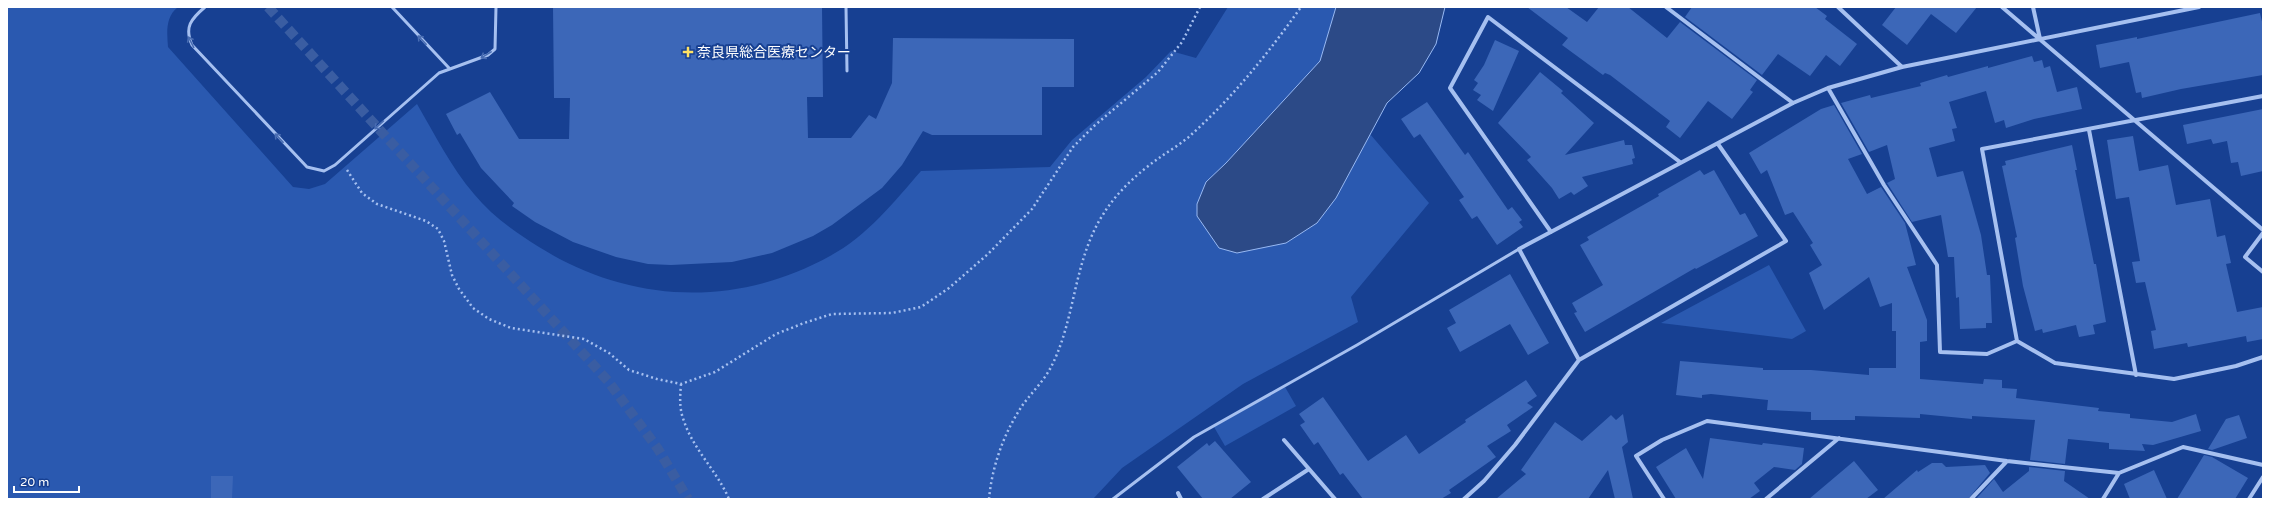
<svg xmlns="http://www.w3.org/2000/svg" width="2270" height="506" viewBox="0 0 2270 506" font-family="'Varela Round','Noto Sans JP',sans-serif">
<rect width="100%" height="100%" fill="#174092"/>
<path fill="#2a59b0" d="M7,7H178C165,17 167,33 168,47L293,187L309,189L325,184L417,104C435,135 451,167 474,194C492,216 515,232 539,247C630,304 736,308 830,256C867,236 894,202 921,171L1050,167L1072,140L1146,77L1171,51L1196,58L1228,7H1445L1436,44L1419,73L1387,102L1370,134L1429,203L1351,297L1358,322L1243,384L1122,468L1093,499H7Z
M1769,265L1806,331L1792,339L1661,323Z
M1285,387L1296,406L1225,446L1214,427Z"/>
<path fill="#2c4a87" stroke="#98b9f3" d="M1336,7H1445L1436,44L1419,73L1387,103L1336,198L1317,223L1286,243L1237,253L1219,248L1197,216V204L1206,182L1226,163L1320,61Z"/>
<path fill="#3c67b8" d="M553,7H822L823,97H807L808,138H851L869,115L876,119L892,83L893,38L1074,39V87H1042V135H932L923,131L902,165L882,188L832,225L813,236L772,253L732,262L671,265L648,264L616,257L573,242L535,222L512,206L514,203L481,168L460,133L457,135L446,114L490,92L519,139H569L570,98H554Z
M1527,7H1566L1587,22L1599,7H1628L1667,38L1680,22L1757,80L1750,90L1753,92L1732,119L1708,101L1680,138L1666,127L1670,121L1610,75L1605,73L1603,75L1562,45L1568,38Z
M1692,7H1815L1827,16L1825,19L1857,44L1840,66L1826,55L1810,76L1778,54L1762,75L1685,17Z
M1896,7H1977L1956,33L1931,14L1907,45L1882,25Z
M2260,13L2263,26V75L2181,89L2142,98L2141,92L2136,93L2129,62L2100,68L2096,45L2137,37V39Z
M1495,40L1519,51L1493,111L1477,100L1481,95L1473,90L1478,83L1474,80L1484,65Z
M2032,56L2034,62L2042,60L2044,68L2050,66L2057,92L2077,87L2082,109L2034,119L2006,128L2004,120L1995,123L1986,91L1949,102L1957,128L1952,129L1955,141L1929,148L1937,177L1963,171L1981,235L1987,275H1990L1992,323H1986V328L1960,329L1959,297L1956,298L1954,257H1948L1941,215L1912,222L1887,183L1895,179L1887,145L1869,152L1841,103L1870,95L1871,98L1921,86L1920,83L1947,75L1948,77L1988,66V68Z
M1540,72L1563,91L1561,93L1594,123L1565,155L1624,140L1625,145H1632L1635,158L1632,159L1633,164L1582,177L1588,186L1574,195L1571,192L1559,199L1552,188L1527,160L1531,157L1498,123Z
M1427,102L1465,155L1468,152L1508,210L1512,207L1522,220L1519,222L1523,227L1497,245L1477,216L1472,219L1459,200L1464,197L1420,134L1414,138L1401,119Z
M1834,105L1862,154L1848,159L1867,194L1881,187L1905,223L1916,265L1907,267L1927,320V341L1920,342V379L1983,384L1984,379L2002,380V388L2017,389L2016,398L2099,408L2098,411L2130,414V418L2172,422L2196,414L2201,431L2153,445L2142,444L2145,451L2109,449V443L2068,439L2065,464L2030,460L2035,420L1972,416V419L1920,414V418L1855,416V420H1811V412L1767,410L1768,400L1711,394L1702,395V398L1676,395L1680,361L1763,368V370H1811L1869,375V368H1896V331H1892V303L1880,307L1869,277L1824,310L1809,273L1822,265L1810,245L1813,243L1793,212L1785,215L1767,170L1761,174L1749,153L1821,109Z
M2263,109V171L2241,176L2238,162L2231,163L2227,141L2213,144L2211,139L2187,144L2183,125Z
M2133,136L2139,171L2168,165L2176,205L2210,199L2217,237L2225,235L2231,263L2226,264L2237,312L2263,307V339L2247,342L2246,336L2188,347L2187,343L2154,349L2151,331L2156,330L2145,282L2136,283L2132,262L2140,261L2129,197L2116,199L2107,140Z
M2072,145L2077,170H2075L2094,264H2096L2106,322L2093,325L2095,334L2079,337L2076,325L2043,333L2042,329L2035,331L2023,286L2015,238L2017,237L2002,166L2006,165L2005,161Z
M1700,170L1704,175L1714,170L1740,215L1745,213L1758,236L1696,269L1695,268L1585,332L1574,313L1577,312L1572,303L1603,285L1580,245L1589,240L1587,237L1659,196L1658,194Z
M1510,274L1549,343L1528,355L1510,324L1460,352L1447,328L1456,323L1449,310Z
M1526,380L1537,396L1527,403L1533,407L1507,425L1511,431L1487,446L1496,457L1449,490L1451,493L1441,499H1363L1343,473L1340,475L1318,442L1314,445L1300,425L1305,422L1299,414L1323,397L1368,461L1406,435L1419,454L1466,422L1465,420Z
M1623,414L1628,442L1622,447L1633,499H1615L1608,470L1588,499H1496L1526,474L1521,470L1555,422L1582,441L1611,415L1616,420Z
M2239,415L2247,438L2212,450L2208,449L2226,419Z
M1710,438L1762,445L1763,443L1804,448L1802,464L1795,470L1774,467L1754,483L1760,491L1749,499H1676L1656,467L1686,448L1703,479Z
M1215,441L1251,482L1230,499H1203L1177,467L1207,443L1209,446Z
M2204,455L2212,457L2248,478L2235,499H2177Z
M1854,461L1878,490L1866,499H1809Z
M1932,463H1942L1946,467L1985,465L1990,473L1968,499H1883L1917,470L1918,472Z
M2029,467L2065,471L2064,481L2090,499H1976L1994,479L2003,492L2029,471Z
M2154,470L2167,499H2130L2124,484Z
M211,476H233L232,499H211Z"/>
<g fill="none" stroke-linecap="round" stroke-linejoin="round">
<path stroke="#3a5da2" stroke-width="10" stroke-dasharray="10 5" stroke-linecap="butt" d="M268,7L608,381L658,449L688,499"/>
<path stroke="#a6c0f0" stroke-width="2.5" stroke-dasharray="2 3" stroke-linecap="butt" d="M347,170L362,193L377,204L426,221L438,229L444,241L452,275L459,289L473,308L489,319L511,328L584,339L609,353L629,370L657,379L681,384L715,372L776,334L804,323L832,314L892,313L921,307L949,288L988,254L1032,209L1073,147L1094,126L1158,72L1182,42L1200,7
M681,384C680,396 679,409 684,421C693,449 717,471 729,499
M989,499C992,466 1004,433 1022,406C1031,393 1044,381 1051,367C1076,319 1073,260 1104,213C1117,192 1139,172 1159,158C1170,150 1183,143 1193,133C1235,95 1269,52 1301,7"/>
<path stroke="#a6c0f0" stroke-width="3" d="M205,7C191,19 184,27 192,45L307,167L324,171L335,165L439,73L488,55L495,49L496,7
M392,7L449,68
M846,7L847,71
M1113,499L1194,437L1357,345L1519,249"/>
<path stroke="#a6c0f0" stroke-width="4" d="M1666,7L1793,103
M1838,7L1902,67
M2002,7L2263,230
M2033,7L2040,39
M1828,88L1884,185L1937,265L1940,352L1987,354L2017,341L2055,363L2174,379L2236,366L2263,357
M2089,130L2136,375
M1551,232L1450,88L1488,17L1680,162
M2263,233L2245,257L2263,272
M2017,341L1982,149L2263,96
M1579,360L1519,249L1793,103L1828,88L1902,67L2199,7
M1284,440L1335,499
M1178,493L1181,499
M1263,499L1309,469
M1464,499L1484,481L1515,445L1579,360L1786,241L1718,144
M1664,499L1636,456L1662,440L1707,421L2007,461L2119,473L2183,447L2263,465
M1766,499L1839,438
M1971,499L2007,461
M2103,499L2119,473
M2249,499L2263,477"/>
</g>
<defs><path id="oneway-shaft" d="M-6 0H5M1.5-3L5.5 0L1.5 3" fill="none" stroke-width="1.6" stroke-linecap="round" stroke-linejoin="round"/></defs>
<g stroke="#496db3">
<use href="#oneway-shaft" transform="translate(422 40) rotate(-133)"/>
<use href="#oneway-shaft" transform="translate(191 42) rotate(-117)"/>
<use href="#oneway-shaft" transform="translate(486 55) rotate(149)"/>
<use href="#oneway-shaft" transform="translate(379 125) rotate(138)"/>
<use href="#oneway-shaft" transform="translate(279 138) rotate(-133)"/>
</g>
<path fill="#ffe265" stroke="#174092" stroke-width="1.5" d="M686 46h4v4h4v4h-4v4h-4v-4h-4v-4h4z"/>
<g text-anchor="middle" stroke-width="4" stroke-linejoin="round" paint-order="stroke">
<g font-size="14" fill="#fff" stroke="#174092" text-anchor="start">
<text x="697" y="57">奈良県総合医療センター</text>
</g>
</g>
<rect width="2270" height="506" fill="none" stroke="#ffffff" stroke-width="16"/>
<path d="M14 486v6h65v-6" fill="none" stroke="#ffffff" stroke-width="2"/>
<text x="20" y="486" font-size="12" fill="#ffffff" stroke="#174092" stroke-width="3" paint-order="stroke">20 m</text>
</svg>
